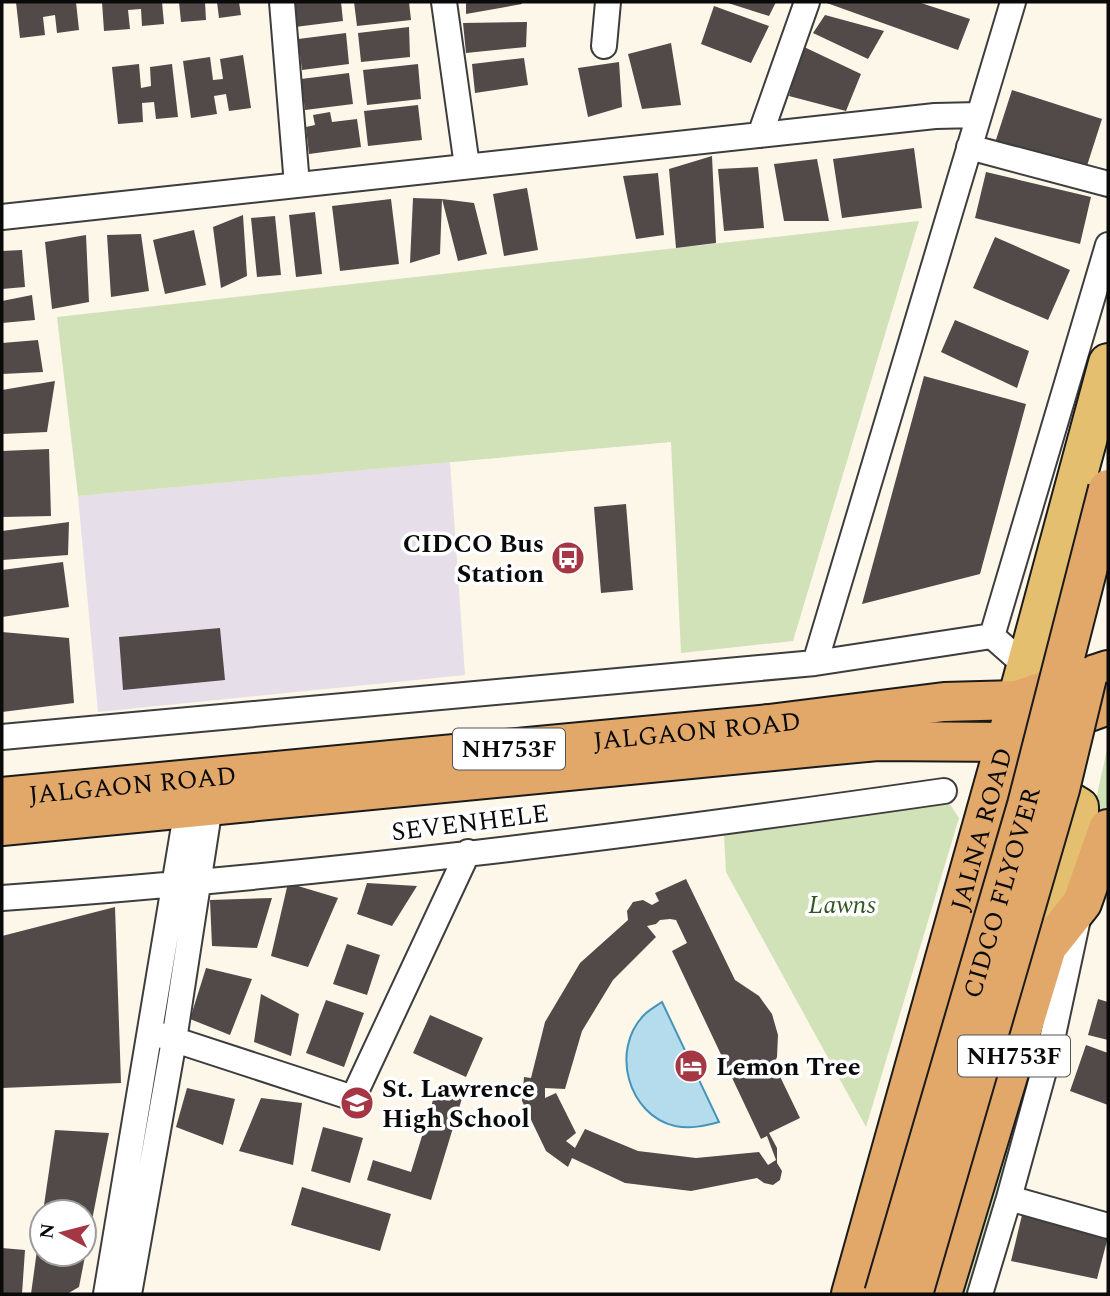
<svg xmlns="http://www.w3.org/2000/svg" width="1110" height="1296" viewBox="0 0 1110 1296" font-family="Spectral,serif">
<rect width="100%" height="100%" fill="#fcf7e9"/>
<path fill="#e6dee8" d="M450,462L465,675L98,712L78,496Z"/>
<path fill="#d1e1b8" d="M919,221L793,641L681,653L671,442L78,496L57,317Z
M1108,745V800L969,1294H954L1083,858Z
M947,800L959,818L866,1127L726,872L724,835Z"/>
<path fill="#b5dcec" stroke="#4694b9" stroke-width="2" d="M662,1002L719,1122C704,1126 691,1129 675,1126C628,1115 610,1050 644,1015C649,1010 656,1006 662,1002Z"/>
<path fill="#514a48" fill-rule="evenodd" d="M16,2H76L79,30L57,33L55,15L43,17L45,35L20,38Z
M102,2H162L164,24L142,26L141,9L128,10L130,29L104,31Z
M179,2H205L206,20L181,22Z
M217,2H239L241,15L219,18Z
M292,2H341L343,21L295,27Z
M354,2H409L411,20L357,26Z
M466,2H521L522,4L466,14Z
M725,2H776L769,16Z
M824,2H918L970,19L958,50Z
M714,6L769,26L751,63L701,44Z
M825,15L884,31L868,59L813,33Z
M527,22L526,47L466,53L463,23Z
M409,27L410,57L361,62L358,33Z
M346,33L349,64L302,70L298,39Z
M671,43L681,105L642,109L628,54Z
M802,46L861,74L846,111L789,96Z
M243,55L251,108L229,111L226,94L214,96L217,114L191,118L183,61L210,57L213,80L223,79L220,59Z
M524,58L528,85L475,93L472,64Z
M619,62L622,107L588,117L578,68Z
M139,64L141,88L151,86L150,67L172,64L178,117L156,119L154,102L142,103L143,122L118,124L112,67Z
M418,64L421,99L367,105L363,70Z
M349,73L353,104L305,110L301,79Z
M1012,90L1102,119L1084,175L994,146Z
M418,105L422,140L368,146L364,111Z
M330,112L332,122L357,119L361,147L309,154L306,127L315,125L313,115Z
M914,148L922,208L842,218L833,159Z
M712,156L716,243L676,248L669,169Z
M817,159L829,221H784L774,164Z
M758,167L764,228L724,231L718,169Z
M986,172L1091,197L1080,244L975,218Z
M658,173L664,235L636,239L623,176Z
M527,188L538,250L504,256L493,194Z
M413,198L442,199L440,254L410,263Z
M391,199L399,264L340,271L332,206Z
M442,199L474,203L487,254L458,261Z
M315,212L322,274L296,277L289,215Z
M243,215L247,276L221,288L213,227Z
M275,216L281,275L257,277L251,218Z
M194,230L206,285L165,294L153,240Z
M141,234L149,291L111,297L107,235Z
M86,235L89,302L52,309L45,242Z
M995,237L1070,270L1048,320L973,288Z
M22,250L25,287L2,289V251Z
M32,295L35,320L2,323V301Z
M955,320L1029,351L1017,388L941,352Z
M38,340L43,372L2,374V343Z
M924,376L1026,404L980,574L862,604Z
M55,381L47,432L2,434V390Z
M49,449L51,516L2,517V451Z
M626,504L633,590L601,593L594,507Z
M69,522L68,555L2,560V531Z
M63,562L69,607L2,617V570Z
M220,628L225,680L123,690L119,637Z
M2,632L69,638L74,703L2,712Z
M686,879L735,980L759,996L772,1014L778,1035L777,1057L774,1064L800,1118L769,1133L777,1148V1163L782,1171L780,1180L773,1185L764,1183L757,1178L691,1191L625,1183L572,1158L568,1167L546,1151L522,1101L524,1077L531,1078L545,1022L580,963L628,920L627,911L633,902L643,900L652,905L659,901L655,893ZM670,919L676,920L687,943L672,951L761,1139L767,1136L776,1160L768,1165L759,1152L696,1158L638,1151L585,1129L575,1148L566,1141L576,1133L556,1093L545,1098V1088L565,1089L582,1031L613,980L656,937L647,926L656,924L660,920Z
M288,883L338,898L308,967L271,956Z
M367,883L417,886L392,926L357,914Z
M272,898L257,948L212,946L210,900Z
M115,907L121,1083L2,1088V936Z
M347,944L380,955L367,995L333,984Z
M206,968L252,979L230,1035L190,1019Z
M261,994L299,1014L291,1056L254,1042Z
M1098,999L1108,1002V1040L1088,1035Z
M326,1000L364,1013L344,1067L306,1053Z
M430,1015L483,1038L466,1077L413,1053Z
M1086,1045L1108,1053V1105L1070,1091Z
M437,1087L463,1095L431,1200L367,1180L373,1160L411,1172Z
M187,1088L235,1099L223,1145L176,1127Z
M261,1098L302,1103L293,1165L239,1151Z
M323,1127L363,1138L350,1183L311,1171Z
M55,1130L109,1133L79,1287L67,1294H31L40,1228L42,1254H84V1212H43Z
M302,1187L391,1214L380,1251L291,1225Z
M1022,1215L1108,1237L1097,1279L1011,1261Z
M2,1248L25,1250L22,1294H2Z"/>
<g fill="none" stroke-linecap="round" stroke-linejoin="round">
<defs>
<path id="minor" d="M282,2L297,185
M444,2L467,166
M604,46L608,2
M760,135L807,2
M969,147L1108,184
M2,217L935,116L979,115
M815,663L1013,2
M1026,666L992,636L1108,245
M2,737L815,663L992,636
M2,898C317,876 631,836 944,791
M160,1035L353,1098L468,852
M1009,1198L1108,1226
M106,1294L187,808
M129,1294L174,1040L210,806
M980,1294L1009,1198L1050,1049L1079,914"/>
<path id="primary" d="M1017,700L1108,363
M1027,791L1064,798L1079,807C1080,855 1061,900 1047,946"/>
<g id="trunk">
<path id="s1" d="M2,797L769,724L944,702L1017,700L1108,670"/>
<path d="M2,826L877,741L1007,742L1108,705"/>
<path id="s2" d="M851,1294L1012,719"/>
<path d="M942,1294L1047,947L1082,903L1108,829"/>
</g>
</defs>
<use href="#minor" stroke="#3d3d3d" stroke-width="28"/>
<use href="#primary" stroke="#1b1b1b" stroke-width="42"/>
<use href="#trunk" stroke="#1b1b1b" stroke-width="42"/>
<use href="#minor" stroke="#fff" stroke-width="24"/>
<use href="#primary" stroke="#e5bf70" stroke-width="38"/>
<use href="#trunk" stroke="#e2a86a" stroke-width="38"/>
<defs>
<g id="trunk-bridge">
<path id="s3" d="M884,1294L1027,805L1108,489"/>
<path d="M913,1294L1060,789L1087,677"/>
</g>
</defs>
<use href="#trunk-bridge" stroke="#1b1b1b" stroke-width="42" stroke-linecap="butt"/>
<use href="#trunk-bridge" stroke="#e2a86a" stroke-width="38"/>
</g>
<defs>
<symbol id="bus-disc" viewBox="-11 -11 22 22"><circle r="9.5" fill="#a53644" stroke="#fff"/><path d="M-5-6H5V4H4V6H2V4H-2V6H-4V4H-5ZM-3.5-4V0h7V-4ZM-3.5 1.2v1.5H-2V1.2ZM2 1.2v1.5H3.5V1.2Z" fill="#fff"/></symbol>
<symbol id="hotel-disc" viewBox="-11 -11 22 22"><circle r="9.5" fill="#a53644" stroke="#fff"/><path d="M-6-4.5h1.5V1H6V5H4.5V3h-9V5H-6ZM-4 0a1.8 1.8 0 1 1 3.6 0ZM.5 0V-2.5h3Q6-2.5 6 0Z" fill="#fff"/></symbol>
<symbol id="school-disc" viewBox="-11 -11 22 22"><circle r="9.5" fill="#a53644" stroke="#fff"/><path d="M0-5L7-2L0 1L-7-2ZM-4 1L0 2.5L4 1V4Q0 6-4 4Z" fill="#fff"/></symbol>
</defs>
<g fill-rule="evenodd">
<use href="#bus-disc" x="549" y="539" width="38" height="38"/>
<use href="#hotel-disc" x="672" y="1047" width="38" height="38"/>
<use href="#school-disc" x="338" y="1084" width="38" height="38"/>
</g>
<g text-anchor="middle" stroke-width="7" stroke-linejoin="round" paint-order="stroke">
<g fill="#fff" stroke="#545454" stroke-width="2">
<rect x="453" y="728.5" width="112" height="41" rx="5"/>
<rect x="958" y="1035.5" width="112" height="41" rx="5"/>
</g>
<g font-size="24" font-weight="bold" fill="#0a0a0a">
<text x="509" y="757">NH753F</text>
<text x="1014" y="1064">NH753F</text>
</g>
<g font-size="26" font-weight="bold" fill="#0a0a0a" stroke="#fff" text-anchor="start">
<text x="544" y="552" text-anchor="end">CIDCO Bus<tspan x="544" dy="30">Station</tspan></text>
<text x="716" y="1075">Lemon Tree</text>
<text x="382" y="1097">St. Lawrence<tspan x="382" dy="30">High School</tspan></text>
</g>
<g font-size="26" fill="#0a0a0a" stroke="#fff">
<text dy="9" stroke="none"><textPath href="#s1" startOffset="698">JALGAON ROAD</textPath></text>
<text dy="9" stroke="none"><textPath href="#s1" startOffset="131">JALGAON ROAD</textPath></text>
<text transform="translate(470 822) rotate(-7)" y="9">SEVENHELE</text>
<text dy="9" stroke="none"><textPath href="#s2" startOffset="483">JALNA ROAD</textPath></text>
<text dy="9" stroke="none"><textPath href="#s3" startOffset="418">CIDCO FLYOVER</textPath></text>
</g>
<g font-size="26" font-style="italic" fill="#335724" stroke="#fff">
<text x="842" y="913">Lawns</text>
</g>
</g>
<rect width="1110" height="1296" fill="none" stroke="#0a0a0a" stroke-width="7"/>
<g transform="translate(63 1233) rotate(277)"><circle r="33" fill="#ffffff" stroke="#9d9d9d" stroke-width="2"/>
<path d="M0-5L12 26L0 18L-12 26Z" fill="#a53644"/>
<text y="-10" font-size="19" font-weight="bold" text-anchor="middle" fill="#0a0a0a">N</text>
</g>
</svg>
